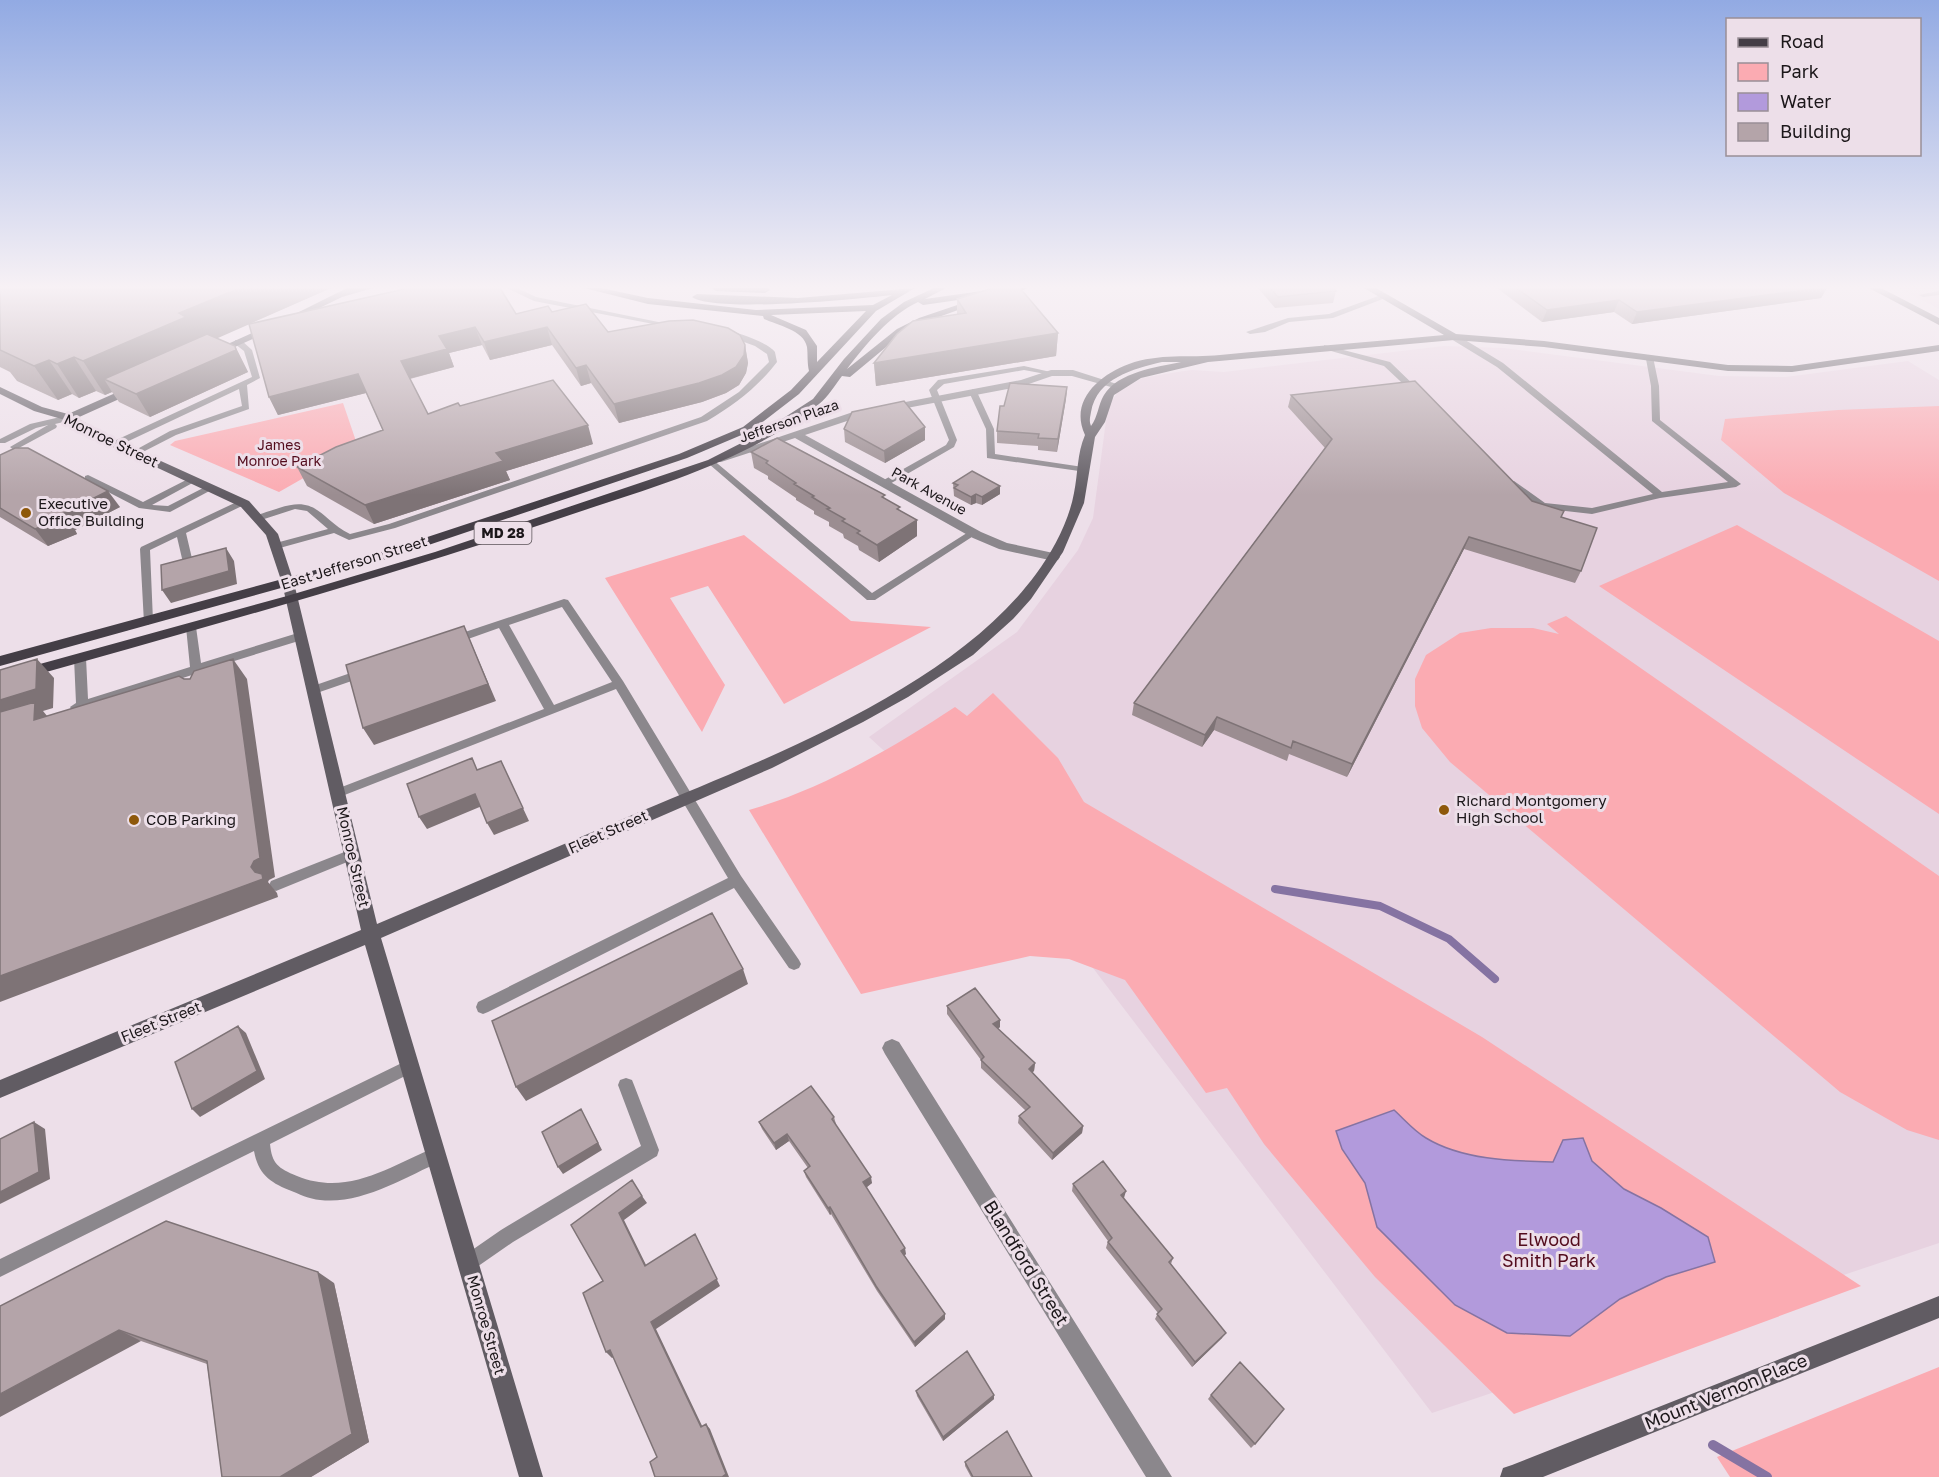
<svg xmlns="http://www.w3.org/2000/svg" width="1939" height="1477" viewBox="0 0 1939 1477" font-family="'Golos Text',sans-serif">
<rect width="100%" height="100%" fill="#eddfe9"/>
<path fill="#e7d2e0" d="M1899,288H1939V309Z
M1444,346L1503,348L1719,376L1786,377L1908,361L1939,380V1243L1432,1413L1029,884L869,737L1017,632L1078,550L1093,518L1108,406L1118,392L1142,378L1177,372L1192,370L1224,372Z"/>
<path fill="#fbabb2" d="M343,403L358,447L279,492L170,445L175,441Z
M1939,406V581L1784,493L1721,440L1725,419L1838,410Z
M1737,525L1939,641V814L1599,586Z
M744,535L851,621L931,627L784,704L708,586L670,598L725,685L702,732L605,578Z
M1566,616L1939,876V1140L1907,1130L1840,1092L1450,762L1422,728L1415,706V679L1426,655L1460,633L1491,628H1533L1559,634L1547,624Z
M993,693L1058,758L1084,802L1482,1037L1861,1286L1514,1414L1375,1277L1264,1144L1227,1088L1206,1093L1125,980L1069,959L1030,956L861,994L749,810C820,790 893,748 955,707L967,716Z
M1939,1367V1477H1730L1717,1457Z"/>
<path fill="#b29adc" stroke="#8573a2" stroke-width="1.5" d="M1394,1110C1404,1119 1414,1131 1426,1138C1462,1160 1512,1161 1553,1162L1563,1140L1583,1138L1592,1161L1624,1189L1661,1208L1708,1237L1715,1262L1666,1277L1620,1299L1570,1336L1507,1333L1455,1305L1377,1227L1365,1183L1342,1149L1336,1131Z"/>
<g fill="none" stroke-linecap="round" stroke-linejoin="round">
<path stroke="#8573a2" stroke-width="8" d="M1275,889L1380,906L1449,939L1495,979"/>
<path stroke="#8573a2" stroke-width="10" d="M1713,1445L1767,1477"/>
<path fill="#8b878c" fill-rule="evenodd" d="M507,288H517L536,297L673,325L669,327L534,301Z
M1939,291V295L1923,297L1919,295Z
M1381,295L1388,297L1333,318L1289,322L1265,332L1250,334L1246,332L1288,318L1329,314Z
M725,331C736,331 769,343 775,352C775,353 777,361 777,362C758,387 734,405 707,421L395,528L349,540L334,533L276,549L272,548V544L328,529L307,511L295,509L258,521L253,518C260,513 271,511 279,508C318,495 320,519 350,534L389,524L701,417L739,392L769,362L767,354L755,346L725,335Z
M1451,335H1457L1503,363L1662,492L1728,482L1652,421L1651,386L1646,359L1653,357L1659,386L1660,420L1741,484L1736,487L1660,498L1592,514L1539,508L1508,485V481H1514L1545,503L1592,508L1653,494L1497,367L1451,339Z
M235,340H241L252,350L260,378L247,385L249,409L176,435L137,455L134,456L130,453L170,431L242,406L239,389L118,446H112V442L252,377L244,351L235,344Z
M1324,345L1390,362L1421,392L1414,394L1384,366L1324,349Z
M1024,366L1055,373L1051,375L1024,370L944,384L937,390L957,440L954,447L888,485H882V481L946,445L949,440L929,390L938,380Z
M973,389L977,392L994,429L995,454L1083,467L1088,470L1086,472L987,458L986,429L969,392Z
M69,415L72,416V420L55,424L57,426L56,428L17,449L14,450L10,447L48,425L36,428L5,443H0V439L30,424Z
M712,459L872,593L970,531H976L978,533L875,600H867L709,464L707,462Z
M88,475L143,502L190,478H196L198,480L152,505L168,506L207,486H213L215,488L170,512L139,508L85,480V476Z
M241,500L244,501V505L186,533L194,567L193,569L189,570L184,567L177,537L150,550L153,621L148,625L144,623L140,549L141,547Z
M564,599L568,600L623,681L741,876L799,960L801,964L799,968L794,970L789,968L734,888L488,1012L483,1014L478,1012L476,1007L478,1002L728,878L616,689L342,796H334L332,793L334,790L544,709L499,628L454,644L449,640L450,637ZM562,607L612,682L554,705L509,625Z
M191,623L196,627L201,663L301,632L306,636L305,639L202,671L201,677L197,678L192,675L86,709L76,711L72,710L70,707L76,703L74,658L76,655H84L86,658L88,699L190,667L186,627Z
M365,668L371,672L369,675L314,694L308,690L310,687Z
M352,849L357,850L359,854L357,858L276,891L271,889L269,885L271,881Z
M410,1059L415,1061L418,1066L415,1071L270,1144C272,1164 278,1168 297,1176C348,1197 390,1166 436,1147L442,1149L444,1155L442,1161C405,1177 362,1205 320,1200C309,1199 299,1194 289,1190C269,1182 258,1173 254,1151L0,1277V1259Z
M626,1078L632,1080L634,1085L659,1150L657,1156L513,1242L474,1269L468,1272L462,1269L459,1263L462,1257L501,1230L641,1146L618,1085L620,1080Z"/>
<path fill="#8b878c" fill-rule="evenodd" d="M1051,370H1073L1123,386L1118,389L1072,376H1052L1023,386L859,417L805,435L981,532L1007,543L1058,554L1060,557L1058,560L1054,561L999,549L973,538L795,438L721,462H713L711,460L853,412L1021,380Z
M892,1039L899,1042L1172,1477H1146L885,1054L882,1048L885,1042Z"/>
<path fill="#615c63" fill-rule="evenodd" d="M347,288H373L342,297L295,320L287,318Z
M1364,288H1376L1456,334L1544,341L1728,365L1792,366L1939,345V351L1792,372L1728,371L1544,347L1454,340L1208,362L1141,378L1114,395L1105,422L1095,437L1084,503L1063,552L1031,599L1013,619L973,655L908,697L863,722L772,768L381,938L543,1477H519L365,945L0,1098V1080L361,930L282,583L266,535L241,507L111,446L65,420L34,411L0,394V387L42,407L68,414L129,387H137V391L77,418L119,442L249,501L278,534L294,583L377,924C466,886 555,848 644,810C771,757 953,687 1036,574C1053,551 1069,521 1074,493C1078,474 1077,453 1085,435C1069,401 1099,375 1129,364C1159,353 1189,358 1220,355C1294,348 1369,342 1444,335ZM1162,362H1181C1157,367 1118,372 1104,395C1098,405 1098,417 1091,426C1089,421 1090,418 1091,412C1097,378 1133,369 1162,362Z
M1869,288H1881L1939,318V325Z
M270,325L275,328L273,330L219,354L210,352Z
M1939,1296V1318L1543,1477H1500L1503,1468L1512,1465Z"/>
<path fill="#443e46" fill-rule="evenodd" d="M584,288H601L648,298L756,310L873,305L892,295C859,299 715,313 692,297L697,294L798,298L915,288L876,311L799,394L751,431L687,458L393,557L0,666V656L385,551L679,454L743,427L791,390L809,371C807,362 808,355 807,347C804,330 777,325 764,319L763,316L648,304ZM866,311L817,362V346L806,330L771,315Z
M711,288H768L770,290L765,293L716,291Z
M934,288H946L925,299L1003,288H1027L1022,291L923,305L918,302C889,316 866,344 847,369L897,329L919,318L972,300L980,302L925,322L903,333L850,377L842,376C835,385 828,397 819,404C741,466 641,490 549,522C368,583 184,633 0,685V675L287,596L435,552L708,460L759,434L813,399L844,359L881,319L904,302Z"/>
</g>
<path fill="#9b8d91" d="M0,288H331L216,338L235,346L248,372L150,417L119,402L112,392L105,395L96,391L79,398L72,394L58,400L17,381L10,372L0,367Z
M1258,288H1333L1336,291L1333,303L1275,308Z
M1497,288H1827L1821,298L1632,324L1614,312L1542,322Z
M957,299L1058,333L1056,356L876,386L874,363L957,314Z
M552,312L608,332L745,345L748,363L746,373L739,385L726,393L702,402L619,423L591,383L581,386L552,345L490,360L482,345L449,353L454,367L410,379L428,414L460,406L593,444L506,471L510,480L374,524L307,486L297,467L383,430L366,393L278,415L269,397L516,314Z
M1067,387L1066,399L1057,452L1038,450V446L997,443V431L1004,406Z
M1291,395L1532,501L1561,517L1581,571L1575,583L1464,549L1347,777L1289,754L1287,761L1214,730L1202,747L1132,715L1134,703L1325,448L1288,407Z
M925,427V440L885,463L845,442L844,429Z
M751,452L885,498L901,511L917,536L879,562L859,550L858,546L844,538L843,534L829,526V522L814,514V511L796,500V498L768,479V476L754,468Z
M0,455L120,507L75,530L77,534L48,546L0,517Z
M953,483L1000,486V494L982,505L976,503L971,505L954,496Z
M947,1006L1000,1020V1027L998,1029L1035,1063L1034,1071L1032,1072L1083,1126L1082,1133L1052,1160L1018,1123L1019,1116L1026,1111L981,1068V1060L947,1014Z
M834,1117L836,1124L835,1125L872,1183L866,1188L906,1254L904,1256L945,1319L915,1347L877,1291L831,1214L830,1215L806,1177L804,1171L808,1168L789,1141L776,1150L762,1129L759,1122Z
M1073,1184L1124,1198L1123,1199L1173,1258L1171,1264L1222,1338L1192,1367L1155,1319L1158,1313L1106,1248L1108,1241L1072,1191Z
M334,1283L369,1442L311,1477H222L207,1364L141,1341L0,1306Z
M916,1391L994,1399L943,1441L917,1396Z
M1211,1395L1255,1444L1251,1448L1208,1399Z
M965,1462L1032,1477H971L965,1466Z"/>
<path fill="#7e7376" d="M240,288H331L202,345L104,379L112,392L105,395L83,361L179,313Z
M1819,288H1827L1821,298L1632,324L1637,312Z
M1619,300L1614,312L1542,322L1547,310Z
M475,327L482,345L449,353L454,367L408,379L401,361L439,336Z
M547,327L552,345L490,360L484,342Z
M1058,333L1056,356L876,386L874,363Z
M745,345L748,363L746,373L739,385L726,393L702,402L619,423L614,404Z
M235,346L248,372L150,417L136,394Z
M74,357L96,391L79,398L57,364Z
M49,360L72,394L58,400L34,366Z
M586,365L591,383L581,386L576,368Z
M358,374L366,393L278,415L269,397Z
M1067,387L1066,399L1057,452L1058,439Z
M588,425L593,444L506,471L510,480L374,524L365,505L496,453Z
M925,427V440L885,463L884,451Z
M1000,486V494L982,505V497Z
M108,491L120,507L75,530L77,534L48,546L35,529L60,515Z
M976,494V503L971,505V497Z
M917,520V536L879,562L877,545Z
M1469,537L1464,549L1347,777L1352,764Z
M226,548L234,561L237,584L171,603L162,590Z
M464,626L496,701L374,745L363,728Z
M37,659L54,678L53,708L43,711L52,722L0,726V700Z
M233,659L247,679L275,877L269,880L268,882L277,893L278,897L0,1002V976L255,872L251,867Z
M1217,717L1214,730L1202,747L1205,735Z
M501,761L529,821L494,835L487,823Z
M475,794L482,806L427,829L419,817Z
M743,969L748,984L526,1101L516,1087Z
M1000,1020V1027L993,1032V1024Z
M238,1026L246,1033L265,1079L200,1117L192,1109Z
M1035,1063L1034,1071L1028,1076L1029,1069Z
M581,1109L602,1150L563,1174L558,1167Z
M34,1122L45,1129L50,1179L0,1204V1192Z
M1083,1126L1082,1133L1052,1160L1053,1153Z
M787,1134L789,1141L776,1150L774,1143Z
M871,1177L872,1183L864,1189L863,1182Z
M1126,1191L1124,1198L1119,1202L1121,1195Z
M642,1196L647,1203L624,1220L650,1273L645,1266L619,1213Z
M830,1207L831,1214L830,1215L828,1208Z
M695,1234L720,1286L656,1329L705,1432L701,1427L651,1322Z
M905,1248L906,1254L902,1257L901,1251Z
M318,1272L334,1283L369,1442L311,1477H280Z
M945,1314V1319L915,1347L914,1342Z
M119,1330L141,1341L0,1417V1394Z
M1226,1333L1222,1338L1192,1367L1195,1362Z
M610,1350L616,1356L612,1358L606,1352Z
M994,1395V1399L943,1441V1437Z
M706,1424L710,1429L729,1477H722Z"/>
<path fill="#b4a4a9" stroke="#7e7376" stroke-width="1.5" d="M0,288H240L179,313L186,317L83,361L74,357L57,364L49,360L34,366L0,350Z
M409,288H500L516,314L548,306L552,312L586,304L608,332L669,321L693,320L728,328L740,335L745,345L744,355L736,367L722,375L699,383L614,404L586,365L576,368L547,327L484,342L475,327L439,336L447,349L401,361L428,414L458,403L460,406L553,380L588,425L496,453L503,461L365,505L297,467L336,447L383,430L358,374L269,397L249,324Z
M993,288H1020L1058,333L874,363L897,334L913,321L966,313L957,299Z
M1270,288H1333L1336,291L1278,297Z
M1516,288H1819L1637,312L1619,300L1547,310Z
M207,334L235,346L236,350L136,394L104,379Z
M1415,381L1532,501L1564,511L1561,517L1597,528L1581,571L1469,537L1352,764L1293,741L1291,748L1217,717L1205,735L1134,703L1332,439L1291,395Z
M1010,383L1067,387L1058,439L1038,438L1039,434L997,431L1000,406H1004Z
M904,401L925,427L884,451L844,429L852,412Z
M777,438L885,495L882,497L900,507L897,509L917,520L877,545L857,533L860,531L842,521L845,519L827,509L830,508L812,497L814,496L794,484L796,483L766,463L768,461L751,452Z
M15,448H28L108,491L60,515L65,517L35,529L0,508V455Z
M972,471L1000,486L982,497L976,494L971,497L954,488L958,485L953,483Z
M226,548L229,571L162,590L161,565Z
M464,626L488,684L363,728L346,665Z
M37,659L36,689L0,700V670Z
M233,659L260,858L254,861L251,867L255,872L262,874L263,879L0,976V712L35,702L34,720L179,676L184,679H190L194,671Z
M472,758L477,770L501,761L523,808L487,823L475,794L419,817L407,784Z
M712,913L743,969L516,1087L492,1021Z
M975,988L1000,1020L993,1024L1035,1063L1029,1069L1083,1126L1053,1153L1019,1116L1030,1107L981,1060L984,1057L947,1006Z
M238,1026L257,1071L192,1109L175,1062Z
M811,1086L834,1117L832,1119L871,1177L863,1182L905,1248L901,1251L945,1314L914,1342L876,1286L830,1207L828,1208L804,1171L810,1166L787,1134L774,1143L759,1122Z
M581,1109L598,1143L558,1167L542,1132Z
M34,1122L39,1172L0,1192V1139Z
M1103,1161L1126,1191L1121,1195L1173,1258L1169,1262L1226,1333L1195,1362L1157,1314L1162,1309L1108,1242L1112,1238L1073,1184Z
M632,1180L642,1196L619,1213L645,1266L695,1234L717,1279L651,1322L701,1427L706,1424L726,1474L722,1477H655L650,1462L657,1457L610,1350L606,1352L583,1293L603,1281L571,1225Z
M166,1221L318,1272L352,1434L280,1477H222L207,1361L119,1330L0,1394V1306Z
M967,1351L994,1395L943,1437L916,1391Z
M1240,1362L1284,1409L1255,1444L1211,1395Z
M1007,1431L1032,1477H973L965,1462Z"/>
<linearGradient id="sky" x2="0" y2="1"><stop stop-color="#92aae3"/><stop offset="0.58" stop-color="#f7f1f5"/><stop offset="1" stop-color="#f7f1f5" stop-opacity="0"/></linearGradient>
<rect width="1939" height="495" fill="url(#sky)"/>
<g fill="#8e580b" stroke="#eddfe9" stroke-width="2">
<circle cx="26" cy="513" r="6"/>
<circle cx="1444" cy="810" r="6"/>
<circle cx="134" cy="820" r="6"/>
</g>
<g text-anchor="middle" stroke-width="6" stroke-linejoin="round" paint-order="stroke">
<g font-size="14" fill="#1c171a" stroke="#eddfe9">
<text transform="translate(789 421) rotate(-19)" y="5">Jefferson Plaza</text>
<text transform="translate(929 491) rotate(29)" y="5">Park Avenue</text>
</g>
<g font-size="14" fill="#530c1d" stroke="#eddfe9">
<text x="279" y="450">James<tspan x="279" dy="16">Monroe Park</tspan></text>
</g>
<rect fill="#eddfe9" stroke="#5b5358" stroke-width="1.5" x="474.5" y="522" width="57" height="22" rx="4.5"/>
<g font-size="14" font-weight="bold" fill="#1c171a">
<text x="503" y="538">MD 28</text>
</g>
<g font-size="15" fill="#1c171a" stroke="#eddfe9">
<text transform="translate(111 441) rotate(26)" y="5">Monroe Street</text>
<text transform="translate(354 563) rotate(-17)" y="5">East Jefferson Street</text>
<text transform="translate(608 832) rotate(-24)" y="5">Fleet Street</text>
<text transform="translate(353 857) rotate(77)" y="5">Monroe Street</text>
<text transform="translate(161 1022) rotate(-22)" y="5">Fleet Street</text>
<text transform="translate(486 1325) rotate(74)" y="5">Monroe Street</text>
</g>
<g font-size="15" fill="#1c171a" stroke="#eddfe9" text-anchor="start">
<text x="38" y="509">Executive<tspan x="38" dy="17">Office Building</tspan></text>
<text x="1456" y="806">Richard Montgomery<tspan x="1456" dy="17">High School</tspan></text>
<text x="146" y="825">COB Parking</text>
</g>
<g font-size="18" fill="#530c1d" stroke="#eddfe9">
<text x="1549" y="1246">Elwood<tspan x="1549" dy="21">Smith Park</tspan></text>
</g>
<g font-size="18" fill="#1c171a" stroke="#eddfe9">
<text transform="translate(1026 1263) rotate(58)" y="6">Blandford Street</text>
<text transform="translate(1726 1392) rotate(-22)" y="6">Mount Vernon Place</text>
</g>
</g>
<rect x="1726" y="18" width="195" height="138" fill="#eddfe9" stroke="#998f96" stroke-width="1.5"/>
<rect x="1738" y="38" width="30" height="9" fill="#443e46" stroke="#998f96" stroke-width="1.5"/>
<text x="1780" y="48" font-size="18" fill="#1c171a">Road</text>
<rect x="1738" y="63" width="30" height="18" fill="#fbabb2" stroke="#998f96" stroke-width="1.5"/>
<text x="1780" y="78" font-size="18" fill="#1c171a">Park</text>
<rect x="1738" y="93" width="30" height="18" fill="#b29adc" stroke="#998f96" stroke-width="1.5"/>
<text x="1780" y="108" font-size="18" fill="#1c171a">Water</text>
<rect x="1738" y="123" width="30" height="18" fill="#b4a4a9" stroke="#998f96" stroke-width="1.5"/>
<text x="1780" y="138" font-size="18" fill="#1c171a">Building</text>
</svg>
